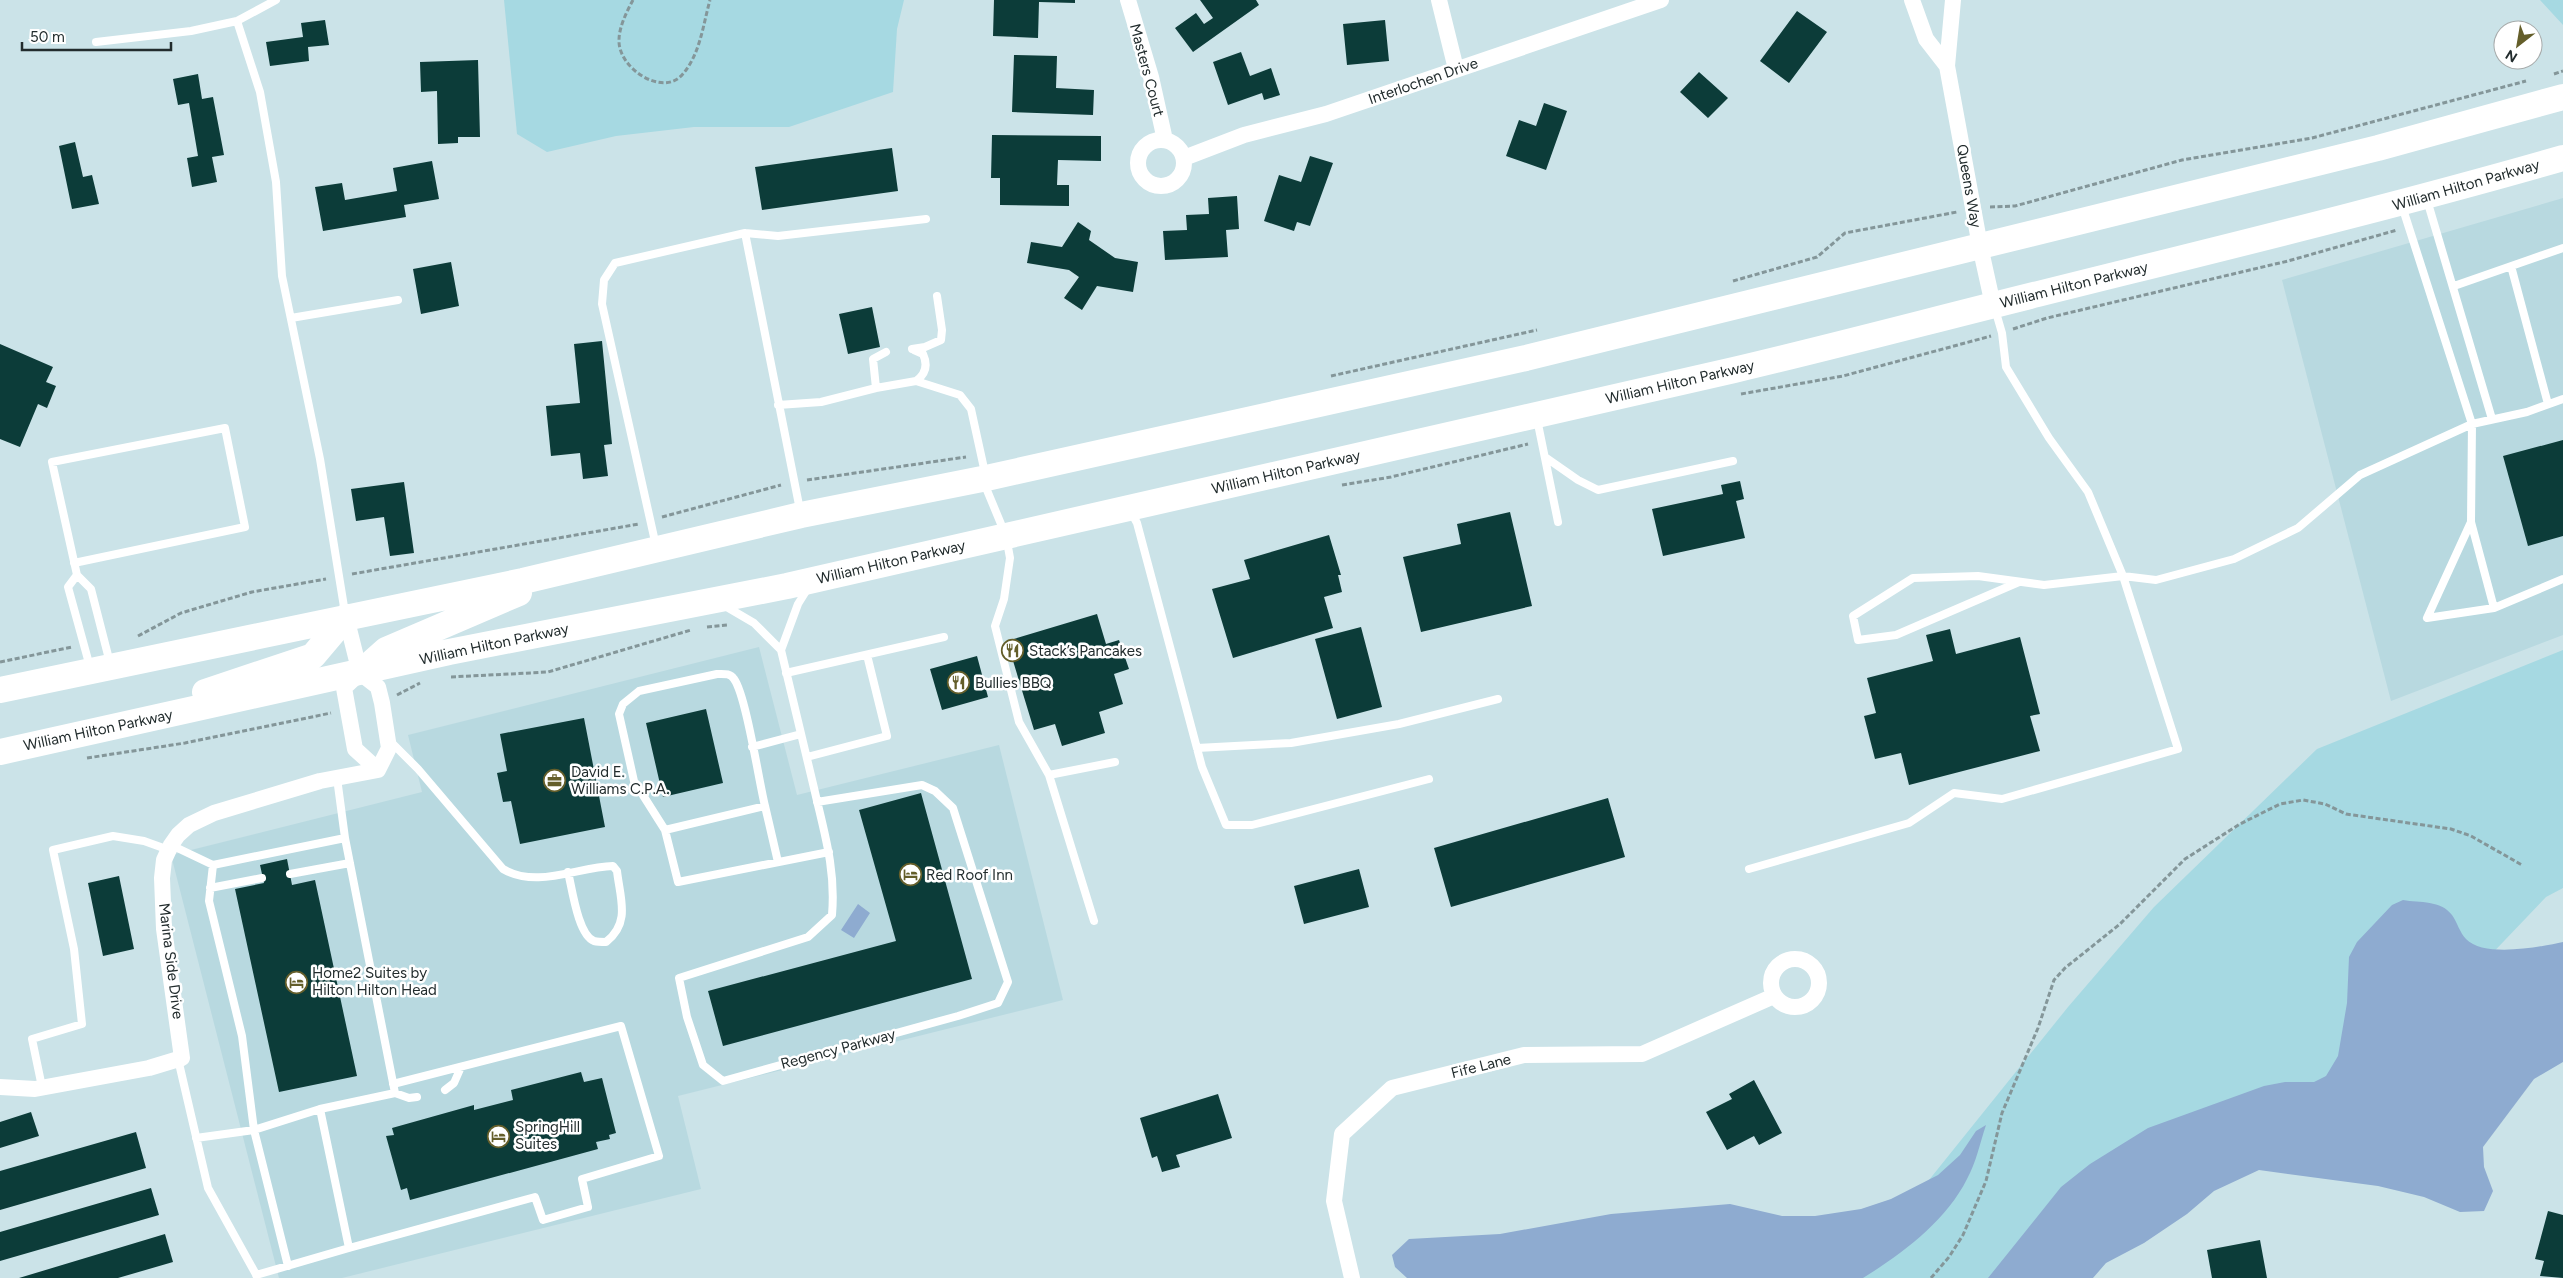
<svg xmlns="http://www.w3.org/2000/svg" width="2563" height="1278" viewBox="0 0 2563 1278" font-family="Figtree,sans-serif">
<rect width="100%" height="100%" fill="#cbe3e8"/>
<path fill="#b8d9e0" d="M2563,198V635L2391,701L2282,280Z
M759,647L797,795L999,745L1063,1000L678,1096L701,1189L342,1278H279L171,855L422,792L408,735Z"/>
<path fill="#a6d9e2" d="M504,0H904L897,29L893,92L789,127H694L616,136L547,152L517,134Z
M2540,0H2563V25Z
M2563,650V888L2546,897L2441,1007L2047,1278H1843L1888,1231L2068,1007L2154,907L2317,749Z"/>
<path fill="#8eabd0" d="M2403,900C2420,903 2441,900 2452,915C2457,922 2460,933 2466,939C2484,958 2540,947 2563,942V1062L2534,1079L2483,1147L2484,1167L2493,1191L2484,1211L2460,1212L2424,1197L2378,1186L2259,1170L2214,1191L2187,1214L2144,1243L2106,1263L2093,1278H1988L2061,1187L2090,1164L2148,1128L2264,1086L2285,1082H2314L2326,1076L2338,1056L2347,1003L2349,957L2357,942L2392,905Z
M858,904L870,913L854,938L841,930Z
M1986,1125C1980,1143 1976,1163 1967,1179C1946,1221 1902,1254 1863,1278H1407L1395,1267L1392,1255L1409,1239L1500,1234L1611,1214L1730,1204L1782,1216H1815L1861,1209L1891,1199L1938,1175L1960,1155L1976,1131Z"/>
<path fill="#0c3c39" d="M994,0H1075V3L1039,2L1038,38L993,36Z
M1200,0H1256L1259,5L1193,52L1175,28L1196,13L1204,24L1213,18Z
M1797,11L1827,32L1789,83L1760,61Z
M325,20L329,45L308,47L309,61L270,66L266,42L303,37L301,23Z
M1385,20L1389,61L1347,65L1343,24Z
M1241,52L1250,76L1271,68L1280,95L1264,100L1262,93L1228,105L1213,62Z
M1014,55L1057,56L1056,88L1094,90L1093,115L1012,112Z
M478,60L480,137H458V143L438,144L437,91L421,92L420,62Z
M1699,72L1728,98L1708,118L1680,92Z
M198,74L202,99L213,97L224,155L212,157L217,182L192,187L187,158L198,156L189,103L178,105L173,79Z
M1544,103L1567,111L1546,170L1506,156L1519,120L1536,126Z
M992,135L1101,136V161L1058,160L1057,185H1069V206L1000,205V178H991Z
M75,142L83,177L92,175L99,204L72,209L59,146Z
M892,148L898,191L762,210L755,167Z
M1310,156L1333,163L1310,226L1297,222L1294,231L1264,221L1279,175L1301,182Z
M432,161L439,199L404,205L406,217L323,231L315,187L342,183L345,200L397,191L393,168Z
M1237,196L1239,229L1226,230L1228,257L1165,260L1163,231L1187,230L1186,215L1209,214L1208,198Z
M1078,222L1091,231L1089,240L1115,258L1138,262L1133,292L1097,286L1082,310L1064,298L1079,277L1069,270L1027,263L1031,242L1062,247Z
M451,262L459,306L421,314L413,269Z
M872,307L880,347L848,354L839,314Z
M602,341L612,444L604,445L608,476L583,479L580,453L551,456L546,406L580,403L574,344Z
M0,344L53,367L46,382L56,386L47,408L38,404L20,447L0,439Z
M2563,440V536L2528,546L2503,456Z
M1740,481L1744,499L1736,501L1745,538L1663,556L1652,509L1723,494L1721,485Z
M404,482L414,553L390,556L384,517L356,521L351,489Z
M1510,512L1532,606L1421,632L1403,557L1461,544L1457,524Z
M1329,535L1341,575H1338L1342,592L1324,597L1333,628L1233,658L1212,589L1250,579L1244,560Z
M1097,614L1106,644L1119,640L1129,669L1114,674L1123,704L1099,712L1105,733L1062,746L1055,724L1034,730L1007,641Z
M1361,627L1382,707L1337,719L1315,639Z
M1950,629L1956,654L2020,637L2040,714L2030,716L2040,751L1909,785L1901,753L1875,759L1864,716L1876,713L1867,678L1933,661L1926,635Z
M977,656L988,697L942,710L930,669Z
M706,709L723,783L663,797L646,723Z
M584,718L605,827L520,844L511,801L503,802L497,773L507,771L500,734Z
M921,793L972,979L723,1046L708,991L896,941L859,810Z
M1608,798L1625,857L1451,907L1434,848Z
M287,859L292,885L315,880L357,1076L279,1092L235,889L264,883L260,865Z
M1359,869L1369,907L1304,924L1294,886Z
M119,876L134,949L103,956L88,883Z
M581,1072L584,1082L602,1078L616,1133L609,1135L610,1139L596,1142L598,1149L410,1200L407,1188L401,1190L386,1136L394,1135L392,1128L474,1105V1110L513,1100L511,1090Z
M1754,1080L1782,1133L1759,1145L1754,1136L1727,1150L1706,1112L1732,1099L1729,1094Z
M1218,1094L1232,1138L1176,1155L1180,1167L1162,1172L1157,1156L1152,1158L1140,1118Z
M31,1112L39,1136L0,1148V1122Z
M136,1132L146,1168L0,1210V1171Z
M151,1188L159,1215L0,1261V1232Z
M2548,1211L2563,1215V1278L2540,1276L2544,1261L2535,1259Z
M165,1234L173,1262L118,1278H19Z
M2260,1240L2267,1278H2212L2207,1250Z"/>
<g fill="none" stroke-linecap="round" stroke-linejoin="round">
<path stroke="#849699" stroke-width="3" stroke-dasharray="5 2.5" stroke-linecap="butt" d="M633,0C627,11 619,27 619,40C618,68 662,97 682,75C700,55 703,25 710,0
M2554,74L2563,71
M1990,207L2015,206L2182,160L2312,138L2526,81
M1733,281L1817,257L1845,233L1957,212
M2013,329L2047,318L2288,261L2397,230
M1331,376L1537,330
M1741,394L1843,376L1991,336
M807,480L966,457
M1342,485L1391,477L1528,444
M662,517L781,485
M352,574L639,524
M707,627L728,625
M138,636L181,613L252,592L326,579
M0,662L72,647
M451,677L548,672L691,630
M397,695L420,683
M87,758L185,743L331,713
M1931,1278L1949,1257L1963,1235L1986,1181L2002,1113L2038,1028L2054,980L2065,968L2120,924L2185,859L2240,824L2280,804L2303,800L2325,804L2346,814L2451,829L2471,836L2522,865"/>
<path stroke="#fff" stroke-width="8" d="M237,21L276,0
M96,42L191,31L237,21L260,92L276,182L282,276L320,459L345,613
M2427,200L2492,419
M2402,206L2472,424L2471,522L2494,608
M745,233L778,236L926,219
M2511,266L2548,404
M2454,286L2563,248
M1995,309L2002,333L2006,367L2049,438L2088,492L2123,576L2156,580L2234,559L2298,528L2360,475L2472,424L2527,412L2563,399
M291,318L398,300
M912,349L925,347L941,340L942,330L937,296
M914,350L923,354C928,365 926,374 916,381
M886,352L873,359L876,388L916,381L960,395L971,409L985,473
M778,405L821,402L876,388
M1537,419L1558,522
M1545,457L1578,480L1598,490L1733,461
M984,483L1006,536L1010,558L1004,599L995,626L1019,722L1049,775L1094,921
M1131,512L1137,523L1202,767L1226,825H1252L1429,779
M2471,522L2427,618L2494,608L2563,579
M656,546L602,304L604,280L615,263L745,233L800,510
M74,563L245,527L225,428L52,462L77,575L91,589L110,663
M77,575L68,587L90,667
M725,606L754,623L781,650L798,604L808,588
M781,650C792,696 803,742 814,788C824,832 836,869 832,915L808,937L679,978L687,1017L703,1065L723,1081L958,1016L998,1003L1008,982L953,808L935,791L922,785L817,802
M786,673L944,637
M390,741L418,769L503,869C537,889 577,867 613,866L617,871C620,898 631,923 606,942C603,942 598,942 594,941C578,935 572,888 568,872
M752,747L801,734
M1197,748L1291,743L1399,724L1498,699
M807,757L887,736L867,655
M1049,775L1115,762
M337,778L345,838
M665,830L634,781L619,714L623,704L639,691L717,674C724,674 730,673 734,679C746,695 759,782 765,806
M171,845L213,865L345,838L395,1093L320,1109
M778,862L765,806L665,830L678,882L829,852
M213,865L209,901L242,1036L254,1130L288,1266
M1749,869L1909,823L1954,793L2002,799L2178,749L2123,576L2044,585L1978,576L1913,578L1853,616L1858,640L1896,635L2019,582
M290,874L350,863
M210,888L262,878
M178,1059L208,1188L258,1278
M42,1087L32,1039L82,1024L74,949L53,850L113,836L144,841L169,850
M445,1090L454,1083L461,1067
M395,1093L409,1098L417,1097
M196,1138L254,1130L320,1109L349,1248L256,1275
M349,1248L535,1197L543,1220L588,1207L582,1179L659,1156L621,1026L393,1084"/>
<path stroke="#fff" stroke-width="16" d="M1128,0L1151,77L1165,140
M1439,0L1456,69
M1912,0L1926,39L1947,66
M1953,0L1947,66L1980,246L1993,305
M1138 163a23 23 0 1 1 46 0a23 23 0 1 1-46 0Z
M1184,158L1244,135L1326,114L1661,0
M346,617L360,673L378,687L382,703L389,748L378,770
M360,673L344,688L355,749L378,770
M1771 983a24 24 0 1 1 48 0a24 24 0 1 1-48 0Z
M0,1087L35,1089L149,1068L182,1058L164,929L162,878L164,860L171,845L178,835L189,825L214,813L320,781L378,770
M1352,1278L1334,1201L1342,1134L1392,1088L1524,1055L1642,1054L1774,996"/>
<path stroke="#fff" stroke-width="26" d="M368,666L386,650L519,593
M0,690L523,581L801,515L982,479L1526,358L2378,148L2563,97
M205,692L313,656L346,617
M0,752L449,652L787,586L1734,370C1836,346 1937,319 2038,294C2214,250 2389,208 2563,158"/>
</g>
<defs>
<symbol id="restaurant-ring" viewBox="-11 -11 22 22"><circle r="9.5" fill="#fff" stroke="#645e2a" stroke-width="1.5"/><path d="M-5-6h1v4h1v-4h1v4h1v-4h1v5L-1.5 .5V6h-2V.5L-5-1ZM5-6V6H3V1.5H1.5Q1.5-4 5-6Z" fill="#645e2a"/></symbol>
<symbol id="office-ring" viewBox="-11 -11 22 22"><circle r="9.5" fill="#fff" stroke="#645e2a" stroke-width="1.5"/><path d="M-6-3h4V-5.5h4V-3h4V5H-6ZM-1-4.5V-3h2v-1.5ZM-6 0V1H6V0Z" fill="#645e2a"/></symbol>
<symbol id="hotel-ring" viewBox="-11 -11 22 22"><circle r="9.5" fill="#fff" stroke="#645e2a" stroke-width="1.5"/><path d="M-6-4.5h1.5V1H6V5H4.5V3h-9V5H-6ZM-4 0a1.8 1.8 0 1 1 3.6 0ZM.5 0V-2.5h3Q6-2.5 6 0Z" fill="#645e2a"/></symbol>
</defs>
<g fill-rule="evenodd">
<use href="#restaurant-ring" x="1000" y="638" width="25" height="25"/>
<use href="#restaurant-ring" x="946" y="670" width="25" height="25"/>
<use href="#office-ring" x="542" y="768" width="25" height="25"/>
<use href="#hotel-ring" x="898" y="862" width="25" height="25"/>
<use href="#hotel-ring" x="284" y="970" width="25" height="25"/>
<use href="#hotel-ring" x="486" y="1124" width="25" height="25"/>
</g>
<g text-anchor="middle" stroke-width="5" stroke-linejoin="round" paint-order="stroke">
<g font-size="15" fill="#222c2d" stroke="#fff">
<text transform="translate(1147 70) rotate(75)" y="5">Masters Court</text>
<text transform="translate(1423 81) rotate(-19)" y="5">Interlochen Drive</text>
<text transform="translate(2466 185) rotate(-16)" y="5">William Hilton Parkway</text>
<text transform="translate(1969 186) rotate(80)" y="5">Queens Way</text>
<text transform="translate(2074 285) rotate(-14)" y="5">William Hilton Parkway</text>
<text transform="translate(1680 382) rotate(-13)" y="5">William Hilton Parkway</text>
<text transform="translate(1286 472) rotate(-13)" y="5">William Hilton Parkway</text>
<text transform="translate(891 562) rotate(-13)" y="5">William Hilton Parkway</text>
<text transform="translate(494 644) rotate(-12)" y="5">William Hilton Parkway</text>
<text transform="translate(98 730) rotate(-12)" y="5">William Hilton Parkway</text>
<text transform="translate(171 961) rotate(83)" y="5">Marina Side Drive</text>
<text transform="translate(838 1049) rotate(-15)" y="5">Regency Parkway</text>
<text transform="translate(1481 1066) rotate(-14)" y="5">Fife Lane</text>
</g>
<g font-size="15" fill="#222c2d" stroke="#fff" text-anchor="start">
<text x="1029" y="656">Stack’s Pancakes</text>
<text x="975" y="688">Bullies BBQ</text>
<text x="571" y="777">David E.<tspan x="571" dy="17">Williams C.P.A.</tspan></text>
<text x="926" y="880">Red Roof Inn</text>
<text x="312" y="978">Home2 Suites by<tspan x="312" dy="17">Hilton Hilton Head</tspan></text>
<text x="515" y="1132">SpringHill<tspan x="515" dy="17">Suites</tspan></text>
</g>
</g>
<g transform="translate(2518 45) rotate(211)"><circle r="24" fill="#ffffff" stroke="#a7abab"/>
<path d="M0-4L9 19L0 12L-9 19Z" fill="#645e2a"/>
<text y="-8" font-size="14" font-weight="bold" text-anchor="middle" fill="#222c2d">N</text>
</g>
<path d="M22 42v8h149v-8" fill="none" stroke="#222c2d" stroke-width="2.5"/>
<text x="30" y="42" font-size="15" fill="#222c2d" stroke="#ffffff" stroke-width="4" paint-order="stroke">50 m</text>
</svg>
